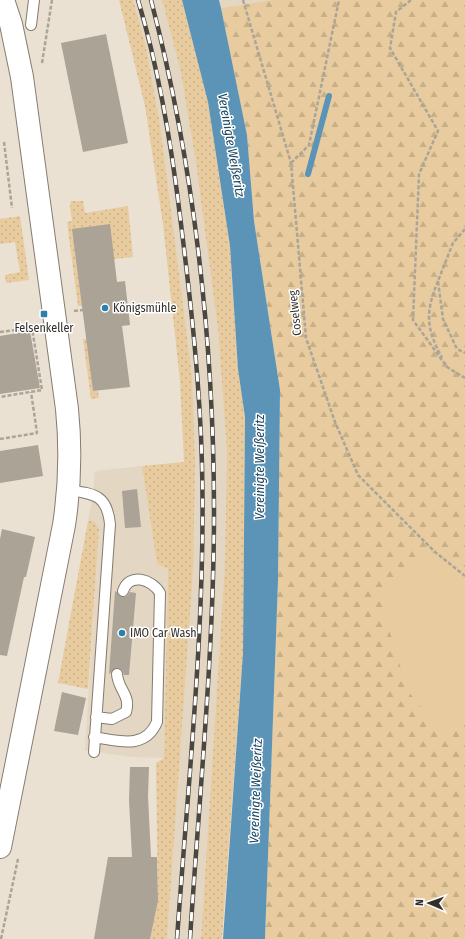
<svg xmlns="http://www.w3.org/2000/svg" width="465" height="939" viewBox="0 0 465 939" font-family="'Fira Sans Condensed',sans-serif">
<defs>
<pattern id="grass-dots" width="8" height="8" patternUnits="userSpaceOnUse"><rect width="8" height="8" fill="#e8cb9e"/><path d="M2 2h.1M6 6h.1" fill="none" stroke="#c7af88" stroke-width="1.8" stroke-linecap="round"/></pattern>
<pattern id="forest-firs" width="22" height="20" patternUnits="userSpaceOnUse"><rect width="22" height="20" fill="#e8cb9e"/><path d="M5 1l3.5 6h-7zM16 11l3.5 6h-7z" fill="#c7af88"/></pattern>
</defs>
<rect width="100%" height="100%" fill="#eae1d3"/>
<path fill="#e3d6c2" d="M133,0H162L180,68L196,163L218,329L227,451L225,563L201,939H167L193,571L192,376L160,124L146,47Z
M219,0H272L221,8Z
M142,466L157,564L168,569L164,758L130,757L85,750L99,529L94,521H88L93,494L95,471Z"/>
<path fill="url(#grass-dots)" d="M119,0H133L146,47L160,124L192,376L195,465L193,571L167,939H150L158,901L156,763L164,758L168,569L157,564L142,466L184,462L180,381L163,224L145,106Z
M162,0H182L208,102L230,247L238,369L245,417L243,653L222,939H201L225,563L227,451L218,329L196,163L180,68Z
M71,201H83L85,213L128,206L133,257L114,259L82,306H78L67,222L72,221L70,207Z
M20,216L29,280L6,283L5,275L20,272L15,242L0,244V219Z
M83,339H87L93,391H98L99,398L91,399Z
M88,521H94L99,529L88,689L58,683Z"/>
<path fill="url(#forest-firs)" d="M272,0H465V576L435,553L443,734L465,721V939H265L278,581L280,390L254,221L247,135L221,8Z"/>
<path fill="#e8cb9e" d="M435,552L465,576V721L444,734L408,691L377,590Z"/>
<path fill="#5c94b7" d="M182,0H219L221,8L247,135L254,221L280,390L278,581L265,939H223L243,653L245,417L238,369L230,246L208,102Z"/>
<g fill="none" stroke-linecap="round" stroke-linejoin="round">
<path stroke="#5c94b7" stroke-width="6" d="M308,174L329,96"/>
</g>
<path fill="#aba396" d="M106,34L128,143L83,152L61,43Z
M110,224L117,282L125,281L130,325L122,326L130,387L93,391L72,229Z
M30,331L40,388L0,394V336Z
M38,445L43,476L0,483V451Z
M137,489L141,527L125,528L122,491Z
M2,529L35,537L26,577H24L7,656L0,655V539Z
M115,591L123,597L127,596L130,592L136,593L129,675H124L122,670L116,668L109,674Z
M62,692L86,698L78,735L54,731Z
M130,767H149L148,796L151,857H157L158,901L150,939H94L108,857H132L129,800Z"/>
<g fill="none" stroke-linecap="round" stroke-linejoin="round">
<defs>
<path id="lane" d="M31,25L34,0
M69,490C95,494 107,495 110,524L94,752
M96,717L112,719L126,712C131,695 118,690 117,674
M94,737C119,741 145,750 157,722L160,593C152,579 129,572 123,591"/>
<path id="secondary" d="M0,847L64,525C70,486 71,449 67,409L22,77L11,24L3,0"/>
</defs>
<use href="#lane" stroke="#847c70" stroke-width="12"/>
<use href="#secondary" stroke="#847c70" stroke-width="24"/>
<path stroke="#aba499" stroke-width="2.5" stroke-dasharray="4 2" stroke-linecap="butt" d="M243,0L291,163L306,338L335,422L358,475L435,552L465,576
M411,0L396,12L390,48L438,131L419,174L413,320L447,367L465,378
M42,63L52,0
M4,142L12,208
M291,163L309,145L339,0
M465,229L453,243L438,281L443,319L457,349L465,353
M438,281C425,313 426,328 442,358
M74,311L83,310
M0,332L32,328L42,390L0,397
M0,439L37,433L31,392
M1,939L18,859"/>
<use href="#lane" stroke="#fff" stroke-width="10"/>
<use href="#secondary" stroke="#fff" stroke-width="22"/>
<defs>
<path id="rail" d="M138,0C160,73 172,148 181,224C191,304 200,384 202,465C206,622 188,782 177,939
M151,0C194,164 214,343 214,512C214,653 199,798 190,939"/>
</defs>
<use href="#rail" stroke="#4b4640" stroke-width="4.5"/>
<use href="#rail" stroke="#fff" stroke-width="3" stroke-dasharray="9" stroke-linecap="butt"/>
</g>
<g fill="#2c80b0" stroke="#fff" stroke-width="1.5">
<circle cx="105" cy="308" r="4"/>
<rect x="40" y="310" width="8" height="8" rx="2"/>
<circle cx="122" cy="633" r="4"/>
</g>
<g text-anchor="middle" stroke-width="3" stroke-linejoin="round" paint-order="stroke">
<g font-size="12" fill="#332f2a" stroke="#fff" text-anchor="start">
<text x="113" y="312">Königsmühle</text>
<text x="44" y="332" text-anchor="middle">Felsenkeller</text>
<text x="130" y="637">IMO Car Wash</text>
</g>
<g font-size="12" fill="#332f2a" stroke="#fff">
<text transform="translate(295 313) rotate(-96)" y="4">Coselweg</text>
</g>
<g font-size="13" font-style="italic" fill="#1a4660" stroke="#fff">
<text transform="translate(232 145) rotate(80)" y="5">Vereinigte Weißeritz</text>
<text transform="translate(259 467) rotate(-90)" y="5">Vereinigte Weißeritz</text>
<text transform="translate(255 791) rotate(-88)" y="5">Vereinigte Weißeritz</text>
</g>
</g>
<g transform="translate(429 903) rotate(272)" stroke="#ffffff" stroke-width="3" paint-order="stroke">
<path d="M0-3L7 15L0 10L-7 15Z" fill="#332f2a"/>
<text y="-6" font-size="11" font-weight="bold" text-anchor="middle" fill="#332f2a">N</text>
</g>
</svg>
